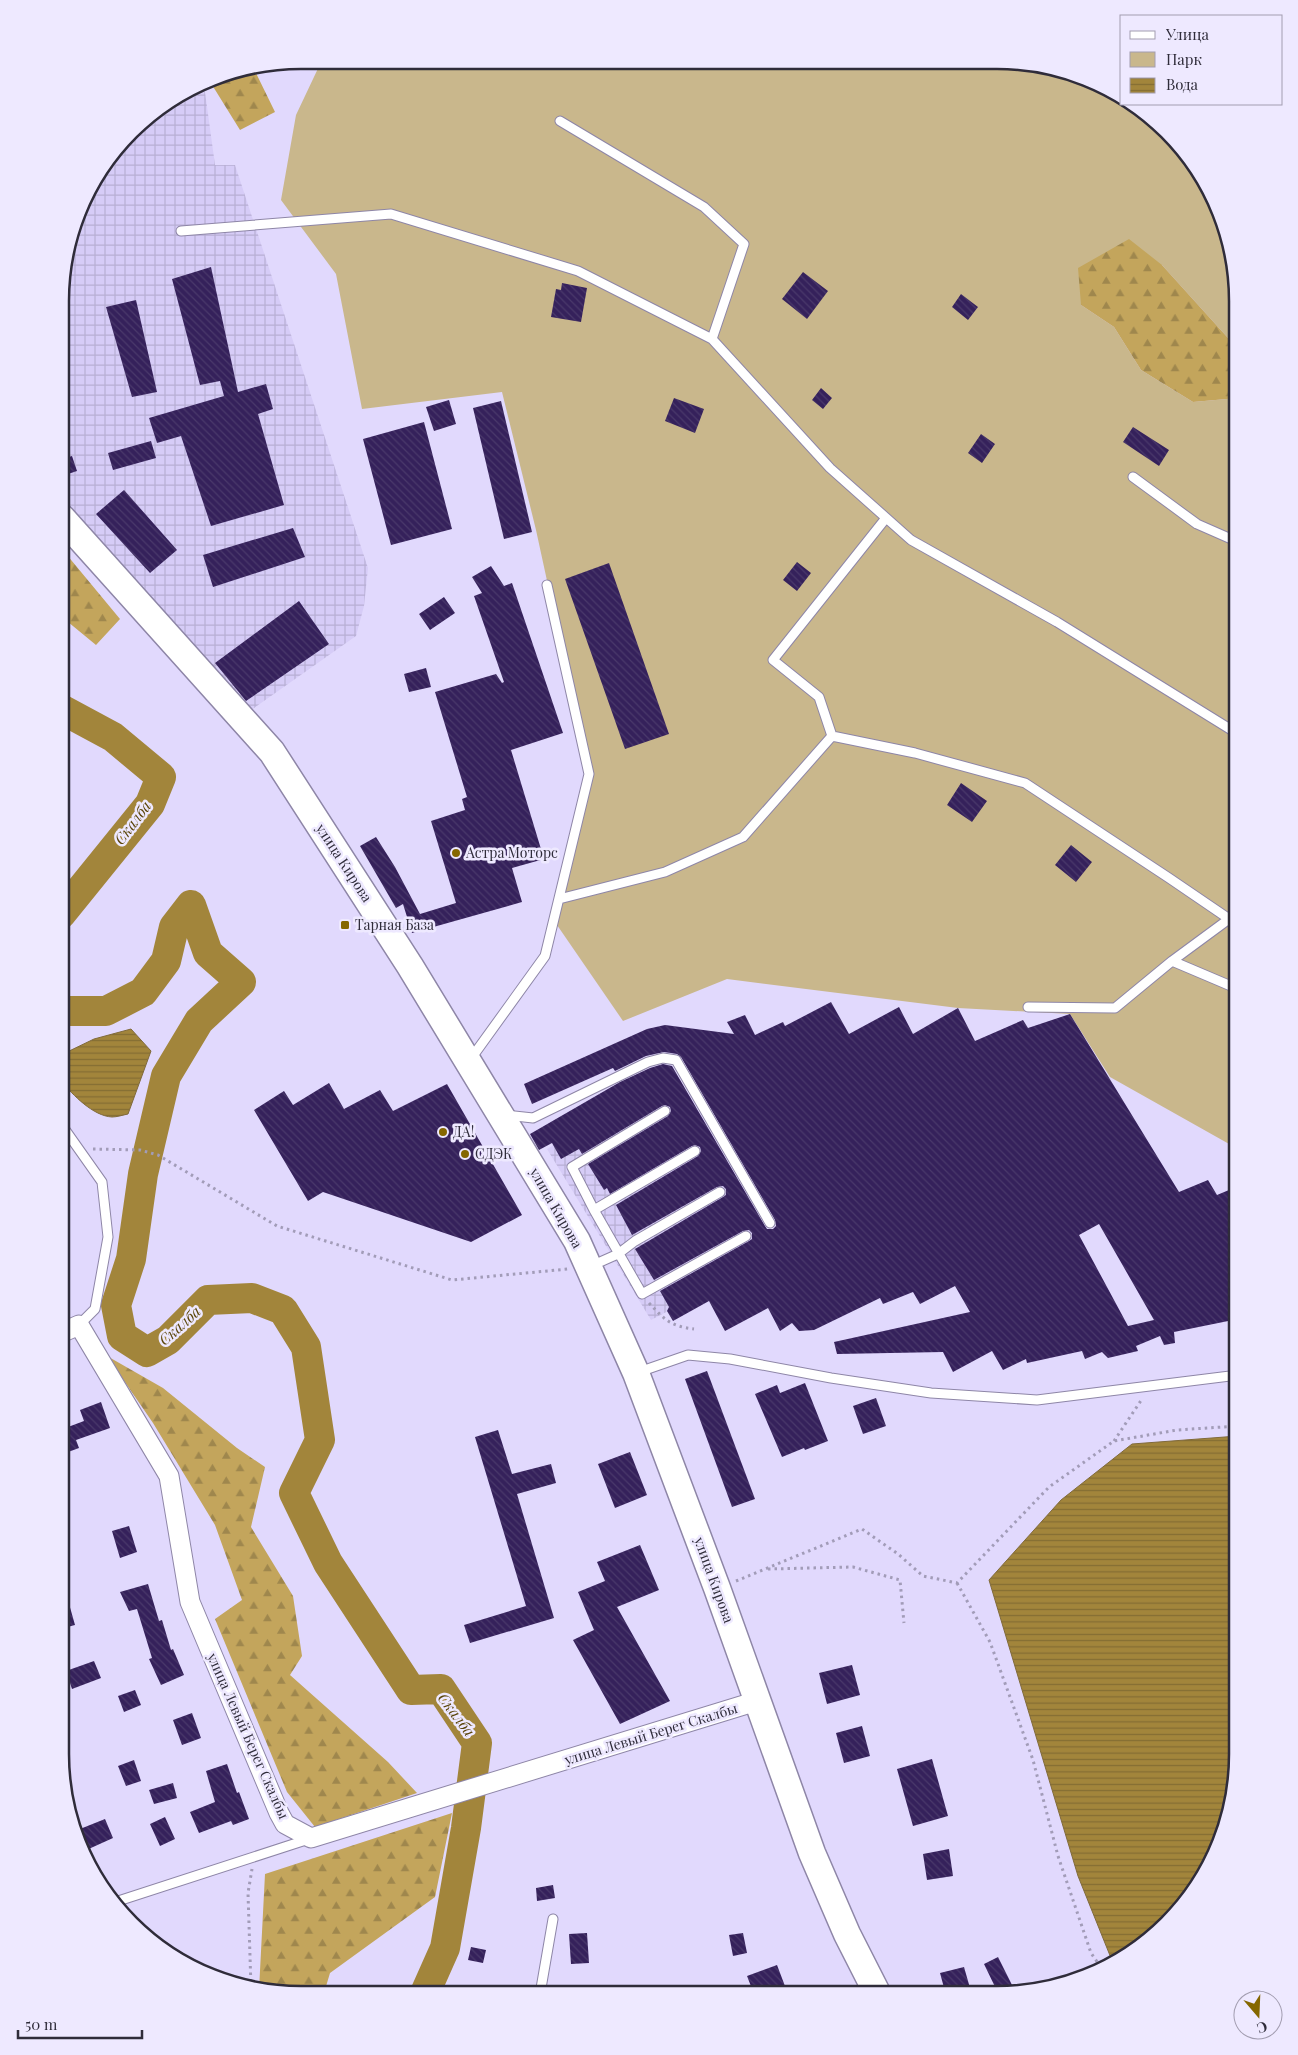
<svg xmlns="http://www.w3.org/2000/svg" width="1298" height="2055" viewBox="0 0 1298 2055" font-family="'Playfair Display',serif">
<defs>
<pattern id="industrial-grid" width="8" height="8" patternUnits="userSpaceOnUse" patternTransform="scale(1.25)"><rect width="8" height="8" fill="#d6ccf7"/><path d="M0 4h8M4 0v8" fill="none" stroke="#b8afd4"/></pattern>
<pattern id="forest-firs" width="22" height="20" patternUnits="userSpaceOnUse" patternTransform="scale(1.25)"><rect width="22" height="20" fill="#c3a55c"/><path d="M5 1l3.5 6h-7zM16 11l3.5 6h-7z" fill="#9f874d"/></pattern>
<pattern id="water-rules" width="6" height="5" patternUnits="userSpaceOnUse" patternTransform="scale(1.25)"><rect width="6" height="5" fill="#a2853b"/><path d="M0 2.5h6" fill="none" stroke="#846d33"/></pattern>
<pattern id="building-back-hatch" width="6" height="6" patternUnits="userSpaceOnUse" patternTransform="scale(1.25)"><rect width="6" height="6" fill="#35215b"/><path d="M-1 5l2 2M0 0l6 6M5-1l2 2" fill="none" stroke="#4a396b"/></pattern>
</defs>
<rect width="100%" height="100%" fill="#e1d9fd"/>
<path fill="url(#industrial-grid)" d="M187,92H205L215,165H235L368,568L364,606L356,636L247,713L62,510V270L85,194L142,120Z
M675,1075L776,1251L745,1271L651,1320L547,1149Z"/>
<path fill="#c9b78c" d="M322,60L1029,62L1090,78L1122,97V104H1133L1144,110L1188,154L1220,209L1238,301V349L1162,265L1081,305L1114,327L1141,370L1193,402L1238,398V1149L1110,1077L1070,1014L958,1008L727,979L623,1021L557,925L589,774L536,530L502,392L362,409L336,274L281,200L296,115Z"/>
<path fill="url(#forest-firs)" d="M254,69L275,112L240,130L209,80H206Z
M1129,239L1162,265L1238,349V398L1193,402L1141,370L1114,327L1081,305L1078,268Z
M62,549L120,619L96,645L62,617Z
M107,1356L163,1388L237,1448L265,1467L251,1527L293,1596L302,1656L290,1675L388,1762L417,1793L315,1827L287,1792L215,1619L242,1600L215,1525L153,1423Z
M452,1813L435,1897L330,1973L324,1993H270L259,1990L265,1874Z"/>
<path fill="url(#water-rules)" stroke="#806a3b" d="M131,1029L151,1051L128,1114C123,1115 117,1117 112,1117C93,1116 73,1095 61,1081V1058L63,1054L94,1039Z
M1238,1436L1237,1770L1220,1846L1188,1901L1144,1945L1113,1963L1078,1876L989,1580L1061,1500L1132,1444Z"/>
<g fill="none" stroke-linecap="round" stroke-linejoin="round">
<path stroke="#a2853b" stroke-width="30" d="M61,914L150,804L161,777L113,737L61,709
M61,1011H106L143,992L166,961L174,927L191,905L208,953L241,982L199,1021L166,1076L143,1174L131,1259L116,1305L122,1336L147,1352L168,1340L208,1300L252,1298L283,1310L306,1347L320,1440L294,1493L328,1563L411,1690L441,1689L477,1743L466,1828L445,1948L425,1993"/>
</g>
<path fill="url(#building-back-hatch)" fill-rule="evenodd" d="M211,267L238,392L266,384L273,409L258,414L284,505L211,526L181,436L157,443L149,418L224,396L220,381L200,385L172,279Z
M803,272L828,291L807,319L782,299Z
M562,283L587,288L581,322L551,317L556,289L561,290Z
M961,294L978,307L968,320L952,307Z
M136,300L157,392L132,397L106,307Z
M821,388L832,398L823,409L812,400Z
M674,398L704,409L695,433L665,421Z
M449,400L456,424L434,431L426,407Z
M501,401L532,532L504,539L473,408Z
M424,422L452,529L391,545L363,439Z
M1133,427L1169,450L1159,466L1123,442Z
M981,434L995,444L982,463L968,453Z
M151,441L156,458L113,470L108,453Z
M72,456L77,471L62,476V459Z
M124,490L177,550L150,573L96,514Z
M293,528L305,557L213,587L203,555Z
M797,562L811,573L797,591L783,580Z
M609,563L669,734L625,749L565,579Z
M491,566L504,586L512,583L563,733L511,750L544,859L512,868L522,902L412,933L403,904L396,908L360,846L376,837L395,867L420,914L456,903L431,821L465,810L462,799L467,797L435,692L496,674L502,683L504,682L474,596L482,593L472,577Z
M444,597L455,613L430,630L419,614Z
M299,601L329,644L246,701L215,663Z
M426,668L431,687L409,692L404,674Z
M961,783L987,801L972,822L947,805Z
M1071,845L1092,862L1076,882L1055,865Z
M831,1002L849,1034L899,1007L913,1034L958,1008L975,1041L1023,1020L1028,1028L1070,1014L1179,1192L1208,1180L1217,1195L1229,1190L1238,1197V1319L1174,1332L1175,1343L1164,1345L1160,1336L1136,1346L1138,1351L1108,1358L1102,1352L1085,1359L1082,1351L1027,1363L1026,1359L1003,1370L992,1351L953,1372L943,1352L837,1354L834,1342L970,1312L955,1286L920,1304L913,1292L883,1304L880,1298L814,1330L799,1331L792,1323L780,1331L768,1308L725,1331L709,1301L673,1321L667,1311L669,1307L660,1291L749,1241L752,1239V1233L749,1230L743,1231L654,1280L635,1249L723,1197L726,1195V1189L723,1186L717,1187L632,1235L616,1205L698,1156L701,1151L700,1147L695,1145L692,1146L610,1194L607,1188L604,1190L588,1164L668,1116L671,1111L670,1107L665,1105L662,1106L582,1154L579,1149L561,1159L552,1143L539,1150L530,1134L620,1082L650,1068L663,1064L672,1066L765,1226L767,1229H773L776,1226L775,1220L681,1057L677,1054L664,1052L646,1056L615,1071L613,1068L532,1104L524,1084L647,1029L665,1025L734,1034L727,1022L745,1015L755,1035L783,1022L785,1026ZM1099,1224L1154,1320L1128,1326L1079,1235Z
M329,1083L344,1109L380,1090L393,1111L447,1084L522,1215L471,1242L323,1192L308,1201L254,1110L284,1091L293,1105Z
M707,1371L755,1499L732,1507L685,1379Z
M805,1383L828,1441L805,1450L804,1448L782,1457L755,1394L777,1385L780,1393Z
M876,1398L886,1426L863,1434L853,1406Z
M101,1402L110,1428L76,1440L79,1448L60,1455V1430L84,1421L80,1410Z
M498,1430L512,1474L551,1464L556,1483L517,1494L554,1618L470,1643L464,1625L526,1606L475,1437Z
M630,1452L647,1495L615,1508L598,1464Z
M129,1526L137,1552L120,1558L112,1531Z
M640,1545L659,1590L617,1607L670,1701L620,1724L573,1640L594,1630L578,1592L605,1581L597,1562Z
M148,1584L159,1621L162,1620L171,1650L173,1649L184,1675L161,1685L149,1659L152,1658L137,1609L129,1611L120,1592Z
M64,1586L75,1625L60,1629V1587Z
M94,1661L101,1678L72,1689L66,1671Z
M852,1665L860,1695L827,1704L819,1673Z
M135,1690L141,1705L124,1712L118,1696Z
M192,1713L201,1738L182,1745L173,1720Z
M862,1726L870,1756L844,1763L836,1733Z
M932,1759L948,1816L913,1826L897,1769Z
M134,1760L141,1781L126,1786L118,1766Z
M227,1764L237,1793L239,1792L249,1819L233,1825L231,1821L199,1833L190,1812L215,1802L206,1771Z
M173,1783L177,1798L154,1804L149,1790Z
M165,1817L175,1839L160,1846L150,1824Z
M105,1819L113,1838L82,1852L78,1846L75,1831Z
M949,1849L953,1876L927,1880L923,1854Z
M553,1885L555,1898L537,1901L536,1888Z
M587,1933L589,1963L571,1964L569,1934Z
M743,1933L747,1953L733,1956L729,1935Z
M471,1947L486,1950L483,1963L468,1960Z
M998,1957L1013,1987L998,1993L984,1964Z
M777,1965L788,1994H754L747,1976Z
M964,1967L972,1995H946L940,1973Z"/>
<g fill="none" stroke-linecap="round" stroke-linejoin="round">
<defs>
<path id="lane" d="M560,121L704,207L744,244L712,339
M181,231L391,214L578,271L712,339L830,468L911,540L1057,622L1238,734
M1133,477L1197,524L1238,542
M832,736L915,753L1025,783L1169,878L1238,925
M559,899L665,872L743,837L832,736L819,697L773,660L886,518
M1172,961L1238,989
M1028,1007L1115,1008L1172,961L1229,919
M470,1060L545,956L589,774L547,585
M506,1115L533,1118L648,1062L663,1058L676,1060L770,1223
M61,1124L102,1182L108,1237L95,1309L79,1325
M695,1151L594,1210L642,1294L746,1236
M594,1210L572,1167L665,1111
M591,1266L618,1254L635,1241L720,1192
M639,1372L688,1355L730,1359L831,1378L931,1393L1037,1400L1238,1375
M112,1903L309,1839
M540,1994L553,1919"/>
<path id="street" d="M61,1333L79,1325L169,1476L190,1602L279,1813L285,1824L311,1838L757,1701"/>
<path id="secondary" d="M62,518L272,752L410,966L577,1241L636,1373L717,1588L812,1853L847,1934L878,1995"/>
</defs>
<use href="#lane" stroke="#8e86a7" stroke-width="11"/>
<use href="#street" stroke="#8e86a7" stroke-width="21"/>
<use href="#secondary" stroke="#8e86a7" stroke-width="29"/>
<path stroke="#a29cb8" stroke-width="3" stroke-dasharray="2.5 4" stroke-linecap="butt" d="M93,1149L140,1150L158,1155L277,1226L452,1280L568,1269
M649,1303C665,1320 670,1326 694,1329
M1114,1441L1142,1399
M768,1569L853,1567L900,1580L904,1623
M736,1581L862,1529L898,1554L923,1576L957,1583L1049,1487L1114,1441L1177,1430L1238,1426
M957,1583L990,1642L1033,1760L1058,1856L1091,1953L1102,1969
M251,1988L248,1893L252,1869"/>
<use href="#lane" stroke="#fff" stroke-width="9"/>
<use href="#street" stroke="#fff" stroke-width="19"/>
<use href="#secondary" stroke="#fff" stroke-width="26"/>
</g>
<g fill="#856700" stroke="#eee9ff" stroke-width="2">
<circle cx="456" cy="853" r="5"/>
<rect x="340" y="920" width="10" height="10" rx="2.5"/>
<circle cx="443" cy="1132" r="5"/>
<circle cx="465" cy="1154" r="5"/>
</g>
<g text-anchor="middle" stroke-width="5" stroke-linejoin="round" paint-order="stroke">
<g font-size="14" fill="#2f2c3a" stroke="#eee9ff" text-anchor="start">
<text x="466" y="858">Астра Моторс</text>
<text x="355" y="930">Тарная База</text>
<text x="453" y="1137">ДА!</text>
<text x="475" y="1159">СДЭК</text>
</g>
<g font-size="14" fill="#2f2c3a" stroke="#eee9ff">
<text transform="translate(344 863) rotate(57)" y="5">улица Кирова</text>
<text transform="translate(556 1208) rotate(60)" y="5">улица Кирова</text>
<text transform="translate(714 1580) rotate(70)" y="5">улица Кирова</text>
<text transform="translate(651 1734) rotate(-17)" y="5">улица Левый Берег Скалбы</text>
<text transform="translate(248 1736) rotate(66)" y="5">улица Левый Берег Скалбы</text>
</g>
<g font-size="15" font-style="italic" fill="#5a4509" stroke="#eee9ff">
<text transform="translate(133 823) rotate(-53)" y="5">Скалба</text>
<text transform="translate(180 1326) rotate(-42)" y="5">Скалба</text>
<text transform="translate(456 1715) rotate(53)" y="5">Скалба</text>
</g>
</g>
<path d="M0 0H1298V2055H0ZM301 69H997A232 232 0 0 1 1229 301V1754A232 232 0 0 1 997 1986H301A232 232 0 0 1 69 1754V301A232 232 0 0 1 301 69Z" fill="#eee9ff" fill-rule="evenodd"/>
<path fill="none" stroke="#2f2c3a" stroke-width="2.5" d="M301 69H997A232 232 0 0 1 1229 301V1754A232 232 0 0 1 997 1986H301A232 232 0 0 1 69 1754V301A232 232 0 0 1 301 69Z"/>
<rect x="1120" y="15" width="162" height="90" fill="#eee9ff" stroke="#a29db0"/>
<rect x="1130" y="31" width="25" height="8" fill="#ffffff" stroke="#a29db0"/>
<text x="1166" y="40" font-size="15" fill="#2f2c3a">Улица</text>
<rect x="1130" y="52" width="25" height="15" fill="#c9b78c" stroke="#a29db0"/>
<text x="1166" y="65" font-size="15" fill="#2f2c3a">Парк</text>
<rect x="1130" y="78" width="25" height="15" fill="url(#water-rules)" stroke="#a29db0"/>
<text x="1166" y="90" font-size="15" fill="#2f2c3a">Вода</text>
<g transform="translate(1258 2015) rotate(161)"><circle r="24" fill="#eee9ff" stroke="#a29db0"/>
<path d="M0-4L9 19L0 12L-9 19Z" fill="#856700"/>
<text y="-8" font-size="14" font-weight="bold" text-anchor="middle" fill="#2f2c3a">С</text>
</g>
<path d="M18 2030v8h124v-8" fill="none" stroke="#2f2c3a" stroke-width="2.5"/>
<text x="25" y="2030" font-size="15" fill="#2f2c3a" stroke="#eee9ff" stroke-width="4" paint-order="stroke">50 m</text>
</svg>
